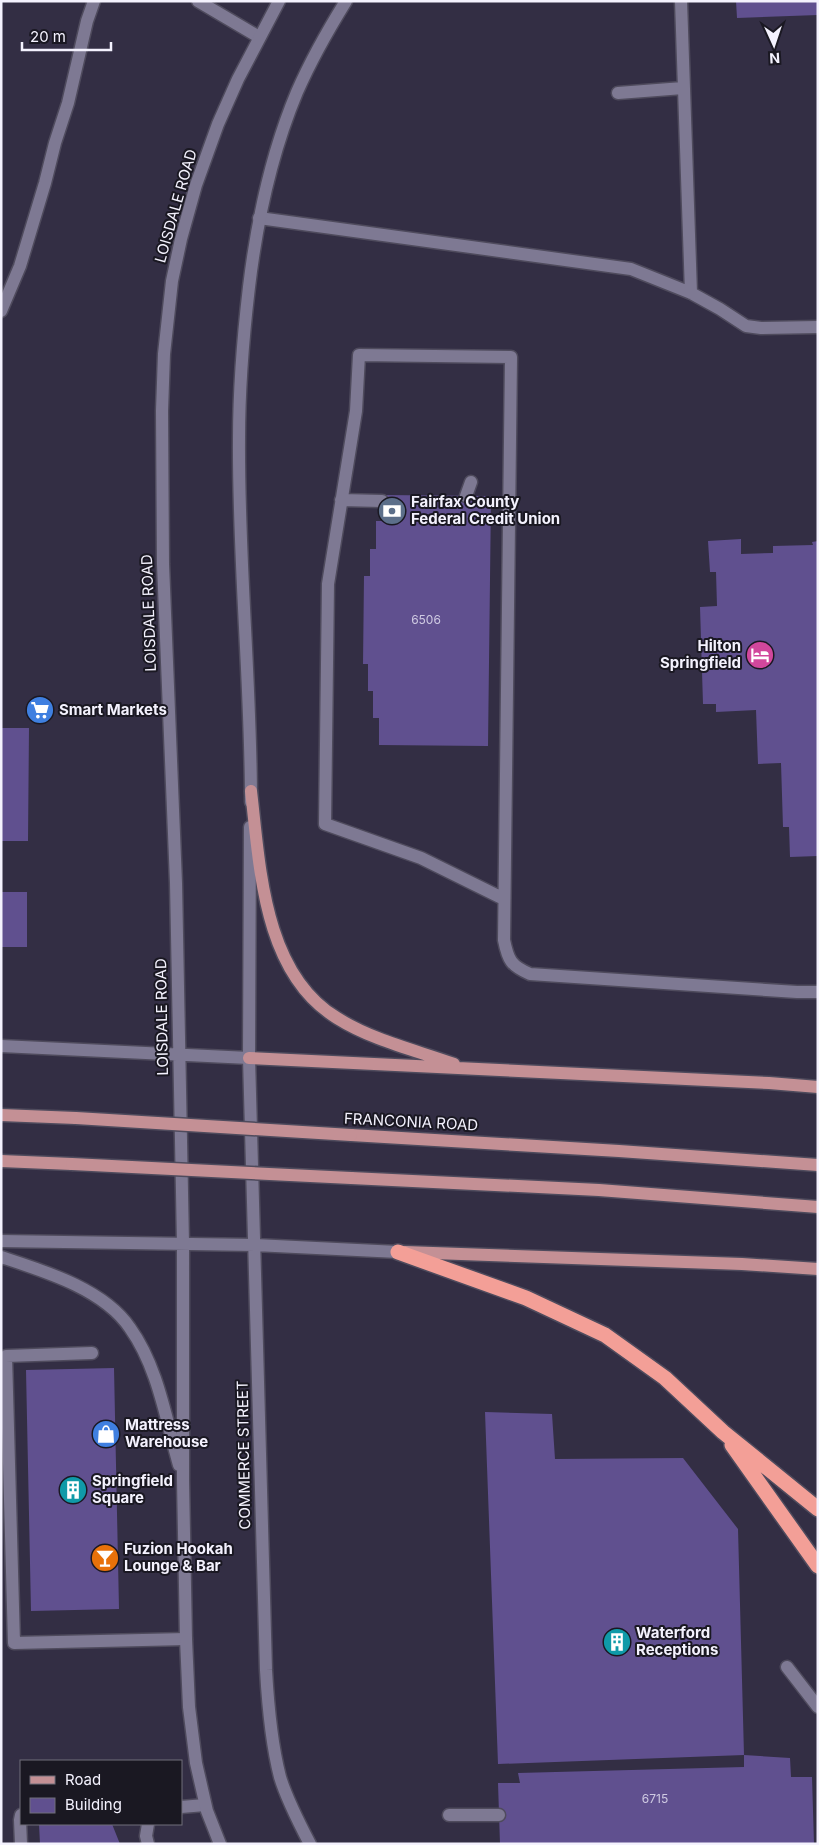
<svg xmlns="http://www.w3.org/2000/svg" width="819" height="1845" viewBox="0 0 819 1845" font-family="Inter,sans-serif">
<rect width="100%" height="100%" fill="#332e44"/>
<path fill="#60508f" d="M736,1H818V15L737,18Z
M382,495L491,496L488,746L379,745V718H373V691H368V664H363L364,576H370V549H376V521H382Z
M741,539V554L773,553V546L813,545L812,542L818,541V856L790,857L789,827H783L781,763L758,764L756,710L716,712V704H703L700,607L717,606L716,572H710L708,541Z
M1,728H29L28,841H1Z
M1,892H27V947H1Z
M114,1368L119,1609L31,1611L26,1370Z
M485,1412L552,1414L555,1459L683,1458L738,1529L744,1755L498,1764Z
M744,1755L790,1758L791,1777H812L814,1844H500L498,1783H520L518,1773L744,1767Z
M39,1824H112L120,1844H40Z"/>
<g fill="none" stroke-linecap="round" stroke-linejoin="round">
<defs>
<path id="service" d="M681,1L691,293
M618,93L683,88
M259,218L631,269L691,293L720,309L746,326L761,328L818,327
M466,496L471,482
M341,500L382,501
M504,899L421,858L325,824L328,584L356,411L359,355L511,357L504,940C508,960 511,966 530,974L797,992H818
M92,1353L6,1356L14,1643L186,1639
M787,1667L818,1707
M181,1807L205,1805
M449,1815H499
M21,1844L20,1820L21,1815
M148,1844L146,1836L148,1824"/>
<path id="minor" d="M198,1L259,37
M1,311L20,266L45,183L55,143L68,103L87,21L94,1"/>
<path id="secondary" d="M251,802C251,681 238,560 239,439C239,388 243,338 249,287C257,220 271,154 297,92C311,60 328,30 346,1
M250,827L249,1058L266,1670C268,1706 271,1742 280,1777C287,1800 299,1823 310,1844
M1,1046L249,1058
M1,1241L255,1245L398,1252
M1,1257C44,1271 104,1289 130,1328C158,1367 166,1420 179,1465
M220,1844L207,1811L196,1763L189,1707L186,1639L183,1480V1244L176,883L163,564L162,411L164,354L172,281L181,239L196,185L218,124L238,79L279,1"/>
<path id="primary" d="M251,791C260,867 263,973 337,1018C372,1040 415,1050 454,1064
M249,1058L769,1083L818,1087
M1,1115L76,1118
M351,1135L619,1151L818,1165
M1,1161L72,1164
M351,1178L599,1190L818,1207
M405,1252L742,1264L818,1269"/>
<path id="motorway" d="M398,1252L526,1298L605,1335L665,1378L723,1432L818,1509
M732,1445L818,1566"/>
</defs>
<use href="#service" stroke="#4f4b5d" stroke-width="15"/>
<use href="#minor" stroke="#4f4b5d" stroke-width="15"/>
<use href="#secondary" stroke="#4f4b5d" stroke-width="15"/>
<use href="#primary" stroke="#4f4b5d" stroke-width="15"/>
<use href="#motorway" stroke="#4f4b5d" stroke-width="18"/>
<use href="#service" stroke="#7e7993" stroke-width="12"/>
<use href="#minor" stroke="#7e7993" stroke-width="12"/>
<use href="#secondary" stroke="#7e7993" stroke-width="12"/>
<use href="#primary" stroke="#c49095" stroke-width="12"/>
<use href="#motorway" stroke="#f39f97" stroke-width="15"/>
<defs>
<path id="primary-bridge" d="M76,1118L351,1135
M72,1164L351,1178"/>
</defs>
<use href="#primary-bridge" stroke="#4f4b5d" stroke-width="15" stroke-linecap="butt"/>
<use href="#primary-bridge" stroke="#c49095" stroke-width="12"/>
</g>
<defs>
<symbol id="bank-disc" viewBox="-11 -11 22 22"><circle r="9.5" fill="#5c6f8a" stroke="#1a1822"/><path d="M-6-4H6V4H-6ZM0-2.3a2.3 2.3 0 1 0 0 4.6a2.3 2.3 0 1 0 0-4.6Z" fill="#fff"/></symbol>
<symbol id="hotel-disc" viewBox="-11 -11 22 22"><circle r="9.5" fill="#d1479c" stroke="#1a1822"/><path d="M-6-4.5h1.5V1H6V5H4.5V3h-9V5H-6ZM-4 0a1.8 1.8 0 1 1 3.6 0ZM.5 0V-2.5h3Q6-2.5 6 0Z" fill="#fff"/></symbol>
<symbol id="supermarket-disc" viewBox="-11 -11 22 22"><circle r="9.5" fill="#3f7fe0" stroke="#1a1822"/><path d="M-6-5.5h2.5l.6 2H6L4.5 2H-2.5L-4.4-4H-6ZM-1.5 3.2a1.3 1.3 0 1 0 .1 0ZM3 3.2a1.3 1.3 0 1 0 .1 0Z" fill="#fff"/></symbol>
<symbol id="shop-disc" viewBox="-11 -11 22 22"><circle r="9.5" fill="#3f7fe0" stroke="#1a1822"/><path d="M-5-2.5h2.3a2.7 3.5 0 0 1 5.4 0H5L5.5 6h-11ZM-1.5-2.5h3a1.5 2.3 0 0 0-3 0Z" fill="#fff"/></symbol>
<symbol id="building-disc" viewBox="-11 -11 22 22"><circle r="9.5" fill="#0f9aa8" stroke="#1a1822"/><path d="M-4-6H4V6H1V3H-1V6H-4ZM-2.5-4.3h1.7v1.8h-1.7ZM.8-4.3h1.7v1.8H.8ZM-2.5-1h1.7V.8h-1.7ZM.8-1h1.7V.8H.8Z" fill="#fff"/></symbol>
<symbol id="bar-disc" viewBox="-11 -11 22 22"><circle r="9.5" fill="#e8710a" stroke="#1a1822"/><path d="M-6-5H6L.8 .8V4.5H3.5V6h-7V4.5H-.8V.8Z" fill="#fff"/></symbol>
</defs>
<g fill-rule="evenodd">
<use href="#bank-disc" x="376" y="495" width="32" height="32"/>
<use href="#hotel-disc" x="744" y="639" width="32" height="32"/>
<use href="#supermarket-disc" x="24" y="694" width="32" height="32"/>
<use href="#shop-disc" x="90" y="1418" width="32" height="32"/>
<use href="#building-disc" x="57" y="1474" width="32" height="32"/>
<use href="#bar-disc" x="89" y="1542" width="32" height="32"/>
<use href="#building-disc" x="601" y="1626" width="32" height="32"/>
</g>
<g text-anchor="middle" stroke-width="4" stroke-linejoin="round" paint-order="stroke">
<g font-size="12" fill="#cfcae2">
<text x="426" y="624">6506</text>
<text x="655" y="1803">6715</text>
</g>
<g font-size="15" fill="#f4f2fe" stroke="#1a1822">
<text transform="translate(176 206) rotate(-74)" y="5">LOISDALE ROAD</text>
<text transform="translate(149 613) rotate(-92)" y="5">LOISDALE ROAD</text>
<text transform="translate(162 1017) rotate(-91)" y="5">LOISDALE ROAD</text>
<text transform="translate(411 1122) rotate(3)" y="5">FRANCONIA ROAD</text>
<text transform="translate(244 1455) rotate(-91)" y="5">COMMERCE STREET</text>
</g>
<g font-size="15" font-weight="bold" fill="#f4f2fe" stroke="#1a1822" text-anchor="start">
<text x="411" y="507">Fairfax County<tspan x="411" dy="17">Federal Credit Union</tspan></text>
<text x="741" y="651" text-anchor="end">Hilton<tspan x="741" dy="17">Springfield</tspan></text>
<text x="59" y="715">Smart Markets</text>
<text x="125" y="1430">Mattress<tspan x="125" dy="17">Warehouse</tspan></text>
<text x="92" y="1486">Springfield<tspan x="92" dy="17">Square</tspan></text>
<text x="124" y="1554">Fuzion Hookah<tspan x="124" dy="17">Lounge &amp; Bar</tspan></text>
<text x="636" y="1638">Waterford<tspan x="636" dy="17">Receptions</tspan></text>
</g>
</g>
<rect width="819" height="1845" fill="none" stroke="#f4f2fe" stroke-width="5"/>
<rect x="20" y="1760" width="162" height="65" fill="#1a1822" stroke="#716f7a"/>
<rect x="30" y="1776" width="25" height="8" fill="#c49095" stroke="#716f7a"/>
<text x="65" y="1785" font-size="15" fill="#f4f2fe">Road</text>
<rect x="30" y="1798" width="25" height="15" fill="#60508f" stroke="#716f7a"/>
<text x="65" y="1810" font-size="15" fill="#f4f2fe">Building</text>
<g transform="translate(774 45) rotate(177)" stroke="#1a1822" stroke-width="4" paint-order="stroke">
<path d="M0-4L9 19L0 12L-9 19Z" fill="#f4f2fe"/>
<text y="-8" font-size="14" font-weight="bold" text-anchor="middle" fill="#f4f2fe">N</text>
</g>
<path d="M22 42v8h89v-8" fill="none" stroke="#f4f2fe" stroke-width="2.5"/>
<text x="30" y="42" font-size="15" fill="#f4f2fe" stroke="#1a1822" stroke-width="4" paint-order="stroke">20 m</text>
</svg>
